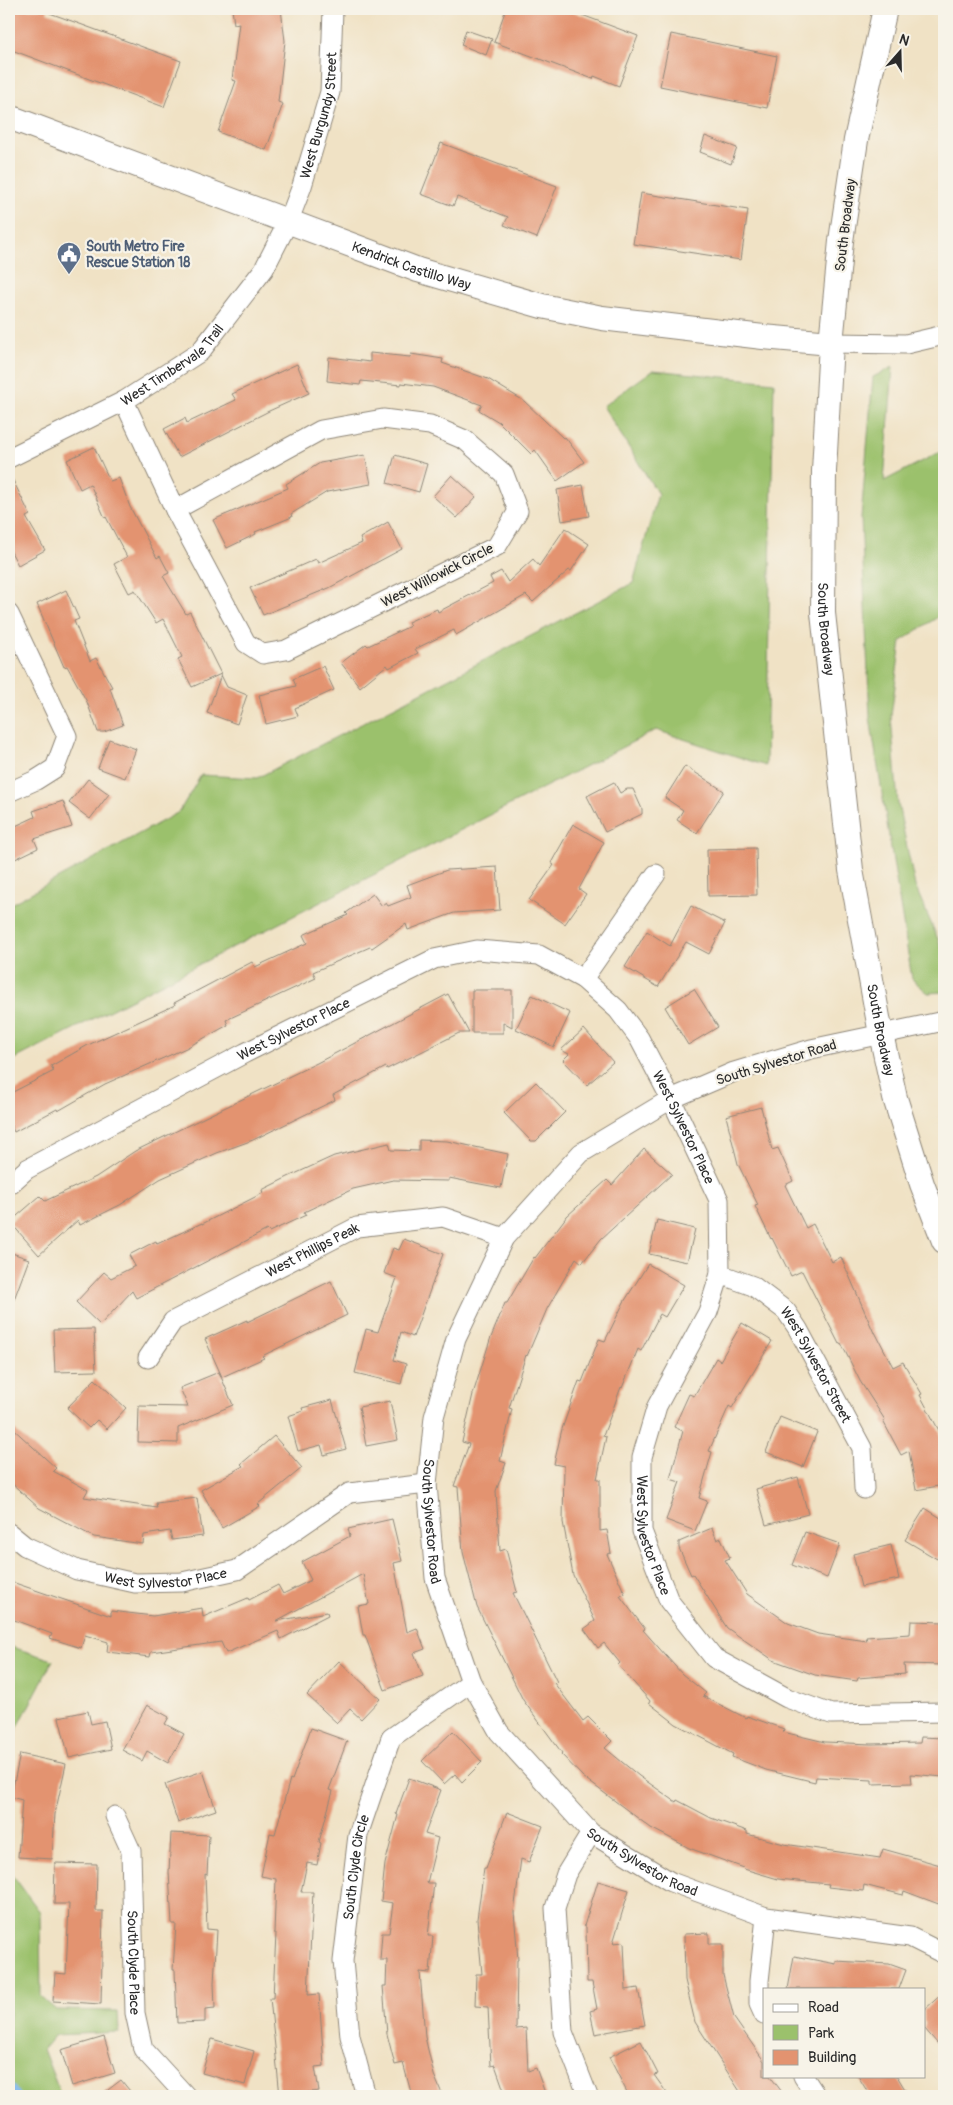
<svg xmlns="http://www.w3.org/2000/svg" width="953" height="2105" viewBox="0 0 953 2105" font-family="Pangolin,sans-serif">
<rect width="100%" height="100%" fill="#f7f3e8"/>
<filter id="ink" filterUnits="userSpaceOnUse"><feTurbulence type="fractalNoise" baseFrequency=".02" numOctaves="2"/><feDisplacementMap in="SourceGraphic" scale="10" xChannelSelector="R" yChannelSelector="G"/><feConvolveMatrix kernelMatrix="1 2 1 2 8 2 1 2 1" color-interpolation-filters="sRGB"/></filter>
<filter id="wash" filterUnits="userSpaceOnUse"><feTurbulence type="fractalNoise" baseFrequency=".0096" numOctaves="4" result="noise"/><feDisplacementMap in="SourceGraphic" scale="20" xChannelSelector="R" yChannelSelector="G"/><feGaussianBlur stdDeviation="1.12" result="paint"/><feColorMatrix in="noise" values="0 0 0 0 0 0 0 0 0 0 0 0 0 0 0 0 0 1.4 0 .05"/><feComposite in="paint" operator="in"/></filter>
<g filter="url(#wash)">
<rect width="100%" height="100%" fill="#f0e2c5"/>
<path fill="#9bc16c" stroke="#63764c" d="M893,367L884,481L944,450V613L901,641L891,716L898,804L915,886L944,953V992L928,993L912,979L870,718L861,518L873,377Z
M653,370L774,382L766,766L656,730L9,1062V905L179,812L201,775L257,778L633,583L658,494L603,406Z
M9,1646L53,1660L9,1744Z
M9,1870L40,1912L41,1997L56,2010L118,2011L119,2032L55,2035L43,2049L61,2096H9Z"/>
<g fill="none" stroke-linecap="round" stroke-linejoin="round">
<path stroke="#7fb7ef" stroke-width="5" d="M9,2083L18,2096"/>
</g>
<g id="blocks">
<path fill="#e39370" d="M9,9H48L47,12L181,61L164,107L9,49Z
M232,9H281L285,41L278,102L283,104L266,150L218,132L236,81L232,80L239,23L234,24Z
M506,9H566L638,36L619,86L594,76L593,79L494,42Z
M466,30L492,39L486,55L461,45Z
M671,34L777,56L767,108L660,86Z
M705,136L737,148L731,164L700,152Z
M441,143L557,186L537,238L504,225L508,217L457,197L453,206L421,194Z
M641,193L748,210L741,260L633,244Z
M370,353L410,357L411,354L443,359L442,363L488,379L524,401L563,438L565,437L584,462L557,481L535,450L531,454L499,422L479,410L482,405L433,387L401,383V385L361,381L360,385L327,381L329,357L370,362Z
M297,364L309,393L269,411L179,457L164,429L185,418L187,423L236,400L232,394Z
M94,447L110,481L119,478L130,507L157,558L160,556L169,573L163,576L186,614L190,612L221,674L192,687L178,659L182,657L163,619L156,623L135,590L129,593L114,564L127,557L106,517L105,518L90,484L80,489L67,460Z
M365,455L371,484L327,492L291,514L292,517L255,532L256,534L227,548L213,520L288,488L286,484L320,463Z
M395,455L427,464L419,492L387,483Z
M9,472L30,515L26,517L45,550L18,565L9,548Z
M452,475L476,497L457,518L433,496Z
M583,485L589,516L562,521L557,490Z
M388,522L402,549L329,588L263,615L250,588L316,559L318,563L362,543L360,538Z
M565,528L589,544L571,571L569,570L533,602L526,595L456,635L454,630L415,649L418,653L389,668L387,665L360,687L341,663L366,644L368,646L410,626L408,622L437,609L438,612L493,583L490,577L501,571L508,582L533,559L539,566Z
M66,590L79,619L74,621L90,661L96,658L112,687L110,688L123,725L104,732H98L87,702L67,666L64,667L37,604Z
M323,666L334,690L295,708L298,716L266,724L259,695L296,686L293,679Z
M221,675L227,687L247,695L237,724L207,713Z
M109,739L136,749L125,778L98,768Z
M685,766L724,791L697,833L677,820L683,810L665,798Z
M88,779L109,794L90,819L69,803Z
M614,782L620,793L627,789H633L642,809V814L605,832L587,796Z
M63,801L72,827L34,839L38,848L9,862V829L35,817L33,811Z
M573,824L604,842L579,889L586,894L565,924L529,900L554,865L551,863Z
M756,848L757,895L708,896L707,849Z
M497,867L500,910L454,913L408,930L406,924L372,948L370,947L313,972L316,978L226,1020L228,1025L186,1048L105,1084L58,1111L57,1109L14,1132L9,1122V1094L54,1071L51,1066L88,1045L175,1005L174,1003L252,962L255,967L307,943L303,935L348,915L346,913L373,894L382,906L386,903L388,906L411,897L407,885L447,870Z
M691,906L725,923L709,954L686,942L658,987L625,967L647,931L670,946Z
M694,989L718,1027L688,1045L665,1007Z
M472,990H512V1027L503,1022V1033H472Z
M448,994L469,1033H459L387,1069L386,1067L333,1095L335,1100L253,1140L217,1153L160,1179L120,1205L80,1225L78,1220L39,1255L10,1222L40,1196L45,1201L96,1177L135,1151L317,1063Z
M532,995L570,1013L554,1047L516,1029Z
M584,1029L613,1062L587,1085L563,1060L569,1054L561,1050Z
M536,1082L565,1112L536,1141H531L504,1113Z
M761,1107L772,1150L778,1148L793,1181L785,1185L806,1228L813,1224L832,1262L841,1257L874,1333L875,1332L893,1367L903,1362L922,1394L920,1395L944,1440V1485L916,1490L909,1451L901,1455L883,1421L885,1420L860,1381L841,1343L839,1344L802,1271L791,1276L772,1238L771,1239L755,1206L758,1205L738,1164L726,1116Z
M419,1140L447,1141L508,1154L501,1188L449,1178V1181L393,1180L353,1189L304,1212L306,1215L269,1232L267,1230L136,1298L132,1291L100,1325L76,1302L104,1272L111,1278L135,1266L129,1255L156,1241L157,1244L202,1223V1224L263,1193L262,1190L288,1177L334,1156L389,1143L391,1150L419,1151Z
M644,1149L672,1174L601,1239L582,1263L576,1258L547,1309L527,1356L526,1355L509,1408L512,1409L500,1461L506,1463L496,1491L500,1551L506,1549L517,1592L513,1593L557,1682L554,1683L583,1721L588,1717L612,1741L605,1748L639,1776L676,1802L677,1800L711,1818L747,1831V1834L784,1844L880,1858L883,1849L944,1866V1906L904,1891L903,1895L864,1885L863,1891L828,1887L829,1884L778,1879L744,1869V1868L689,1848L651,1828L583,1777L561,1754L562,1753L523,1700L477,1607L463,1552L458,1487L454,1486L469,1444L462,1442L473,1394L490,1340L505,1303H507L534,1257L535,1258L567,1216L607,1180L612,1185Z
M657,1220L695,1229L687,1262L649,1254Z
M404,1239L443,1254L413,1337L401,1332L394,1360L406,1364L401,1384L355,1373L366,1329L378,1332L397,1278L384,1273L393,1248L399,1250Z
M9,1252L29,1259L10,1310H9Z
M648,1264L684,1285L665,1317L660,1314L641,1351L638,1349L622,1388L621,1387L603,1436L606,1437L597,1479H600V1531L607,1530L611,1553L607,1554L625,1594L620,1596L645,1629L643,1630L682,1674L706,1693L703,1696L746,1718L747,1716L784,1729L783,1732L825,1742L871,1744L920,1743L921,1737L944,1738L943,1777L911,1774L912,1783L872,1784V1780L816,1777L815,1782L766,1770L732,1757L733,1754L676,1724L649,1703L650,1701L618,1665L620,1663L604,1643L598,1648L584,1629L595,1621L573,1575L563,1522L564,1466L554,1464L562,1429L579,1381L582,1382L599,1339L605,1341L624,1302Z
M331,1281L347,1315L262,1356L264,1358L222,1377L205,1339L247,1320V1322Z
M742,1323L772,1341L732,1408L729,1406L709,1451L712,1452L699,1498L707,1501L695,1531L666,1520L680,1482L670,1479L683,1431L674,1427L689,1394L694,1396L716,1358L720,1361Z
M94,1329L96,1371L55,1372L53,1330Z
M219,1372L233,1405L178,1428V1443L138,1442L139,1406L188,1407L180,1388Z
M95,1379L126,1408L107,1429L97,1420L89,1428L67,1408Z
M332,1400L346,1449L324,1455L321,1445L298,1451L288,1416L303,1411L302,1408Z
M390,1401L398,1440L366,1446L359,1407Z
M780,1417L817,1432L803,1467L766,1452Z
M9,1425L56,1468L53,1471L88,1490L84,1497L157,1508L156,1503L197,1498L203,1536L172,1540L170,1531L144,1535L143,1544L94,1537L39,1508L9,1481Z
M274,1436L302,1468L258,1504L260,1506L222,1528L201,1490L243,1466L241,1464Z
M798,1477L808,1514L766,1525L756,1489Z
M925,1508L944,1520V1548L937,1559L905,1540Z
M392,1519L402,1561L394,1563L407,1632L417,1628L425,1649L414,1653L423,1676L385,1690L365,1635H363L358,1606L369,1604L363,1574L276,1621L327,1612L328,1615L281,1639L278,1631L226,1653L221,1642L151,1652L150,1657L107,1652L108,1642L85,1635L81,1648L50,1638L52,1634L9,1618V1581L111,1616V1611L153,1616L202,1608L203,1617L248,1598L249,1600L278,1585L283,1594L311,1580L302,1562L350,1536L348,1529Z
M712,1528L717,1540L721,1538L730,1558L725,1560L747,1594L788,1623L818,1634L867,1641L866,1637L910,1634L911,1621L944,1622V1665L904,1664L905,1674L858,1678L857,1681L815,1675L773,1660L727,1628L693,1574L691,1575L679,1548V1542Z
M805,1532L840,1544L827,1578L792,1565Z
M891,1545L899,1579L861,1587L853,1554Z
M339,1661L380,1699L361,1719L350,1709L337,1723L307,1695Z
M147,1705L169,1717L165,1724L184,1734L168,1763L147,1751L142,1761L122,1750Z
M88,1711L91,1724L105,1721L111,1749L69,1758L59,1717Z
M311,1728L347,1741L329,1790L333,1791L319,1842L321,1843L317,1865L307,1863L301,1892H313L308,1995L319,1994L324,2066L315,2067L319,2091L280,2096L270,1998H273L276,1933H274L276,1879L261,1876L270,1833L275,1834L290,1779L292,1780Z
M453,1731L482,1762L462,1782L455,1774L444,1784L422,1761Z
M20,1754L66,1764L55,1814L52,1859L18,1857L22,1800L11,1797Z
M203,1771L216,1810L178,1823L165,1784Z
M409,1778L441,1790L425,1834L438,1838L427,1883H434L428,1936H433L430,1973L420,1972L425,2037L434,2075L443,2096H412L403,2063L395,2065L387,2034L383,1986H386L387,1960H380L382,1933H389L393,1903L381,1901L385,1864L398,1815L396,1814Z
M507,1812L543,1826L529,1862L521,1859L514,1912L518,1960H517L516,2029L526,2028L528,2071L536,2068L546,2096H506L495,2065L491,2066L488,2007L475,2006L476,1974H482L477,1919L484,1868H486Z
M171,1833L209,1835L207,1875L205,1874L207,1929L217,1930L214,1983L215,2008L205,2009V2022L177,2023L175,1970H173L176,1924H172L169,1872Z
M55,1863L97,1864L96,1911H103L101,2004L53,2001L55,1973L66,1974L69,1904H54Z
M598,1881L629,1890L613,1943L624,1942L626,1990L638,1988L645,2025L595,2034L590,2011L597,2009L592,1982H587L586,1927L584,1926Z
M709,1933V1944H723V1975L734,2018L764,2061V2076H770L785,2096H743L695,2022L685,1980L684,1934Z
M794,1956L836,1964V1961L889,1964L906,1970L899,1989H788Z
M944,1992V2051L924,2028V2010Z
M104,2037L115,2073L72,2086L61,2050Z
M212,2039L254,2051L245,2085L202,2073Z
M641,2041L658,2074L654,2075L669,2096H629L609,2057Z
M858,2076H897L909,2096H870Z
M121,2080L134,2096H100Z"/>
</g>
</g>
<g filter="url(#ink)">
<use href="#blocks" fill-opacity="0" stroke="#8e8678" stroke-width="1"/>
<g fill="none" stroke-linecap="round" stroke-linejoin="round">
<defs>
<g id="minor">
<path d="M831,343L906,344L944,335"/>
<path d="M124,401L175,510"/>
<path d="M383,419L430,425L465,440L504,474L518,511L497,546L286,650L263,654L246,643L175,510L321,430Z"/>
<path id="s1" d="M9,458L124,401L200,352L264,269L289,220L302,186L330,92L333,9"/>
<path d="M9,614L67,736L55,768L36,780L9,792"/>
<path d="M583,979L656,874"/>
<path id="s2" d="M944,1021L811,1049L734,1072L671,1099L581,1153L504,1238L456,1339L434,1417L427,1484L435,1578L471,1682L499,1732L591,1833L671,1882L766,1917L910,1937L944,1954"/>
<path id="s3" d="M9,1185L27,1169L245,1053L434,959L477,950L539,955L583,979L618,1010L639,1038L671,1099L719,1200L720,1274L708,1312L657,1406L642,1457V1531L669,1601L714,1658L787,1698L831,1714L944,1712"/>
<path id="s4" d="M720,1274L753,1286L786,1311L798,1329L862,1448L864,1489"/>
<path id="s5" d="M148,1358L173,1321L357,1227L443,1217L504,1238"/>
<path id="s6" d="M9,1533L25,1546L77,1570L135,1583L182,1582L237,1570L349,1493L427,1484"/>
<path id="s7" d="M115,1816L131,1851L135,2013L143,2049L186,2096"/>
<path d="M764,2015L759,2004V1981L766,1917"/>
<path d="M803,2076L816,2096"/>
<path id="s8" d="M366,2096L350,2036L343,1961L358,1835L391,1738L471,1682"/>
<path d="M588,2096L563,2032L555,1908L566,1874L591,1833"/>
</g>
<g id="major">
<path id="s9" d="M885,9L856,140L841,241L831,343L824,471L823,613L851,870L881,1034L895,1098L922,1184L944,1241"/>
<path id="s10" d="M9,117L418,270L542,306L602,318L763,337L831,343"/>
</g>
</defs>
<use href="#minor" stroke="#8e8678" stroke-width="21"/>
<use href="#major" stroke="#8e8678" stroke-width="26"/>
<use href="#minor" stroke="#fff" stroke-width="19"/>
<use href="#major" stroke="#fff" stroke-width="24"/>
</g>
</g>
<defs>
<symbol id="civic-pin" viewBox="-11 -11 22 30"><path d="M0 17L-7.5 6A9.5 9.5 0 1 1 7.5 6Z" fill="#5c6f8a" stroke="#f7f3e8"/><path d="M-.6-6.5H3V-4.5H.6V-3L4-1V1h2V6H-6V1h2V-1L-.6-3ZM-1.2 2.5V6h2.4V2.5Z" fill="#fff"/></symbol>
</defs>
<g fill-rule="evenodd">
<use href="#civic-pin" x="55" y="240" width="28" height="38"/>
</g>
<g text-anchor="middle" stroke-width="4.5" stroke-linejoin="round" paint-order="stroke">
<g font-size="14" fill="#2b2b2b" stroke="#f7f3e8">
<text dy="5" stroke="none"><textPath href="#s1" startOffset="488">West Burgundy Street</textPath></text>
<text transform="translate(845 225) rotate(-83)" y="5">South Broadway</text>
<text dy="5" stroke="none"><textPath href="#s10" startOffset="429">Kendrick Castillo Way</textPath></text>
<text dy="5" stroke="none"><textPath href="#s1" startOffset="189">West Timbervale Trail</textPath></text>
<text transform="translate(437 575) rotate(-27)" y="5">West Willowick Circle</text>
<text dy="5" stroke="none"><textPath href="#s9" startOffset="625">South Broadway</textPath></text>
<text dy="5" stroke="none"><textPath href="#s3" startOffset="325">West Sylvestor Place</textPath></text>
<text dy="5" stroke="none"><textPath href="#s9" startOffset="1030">South Broadway</textPath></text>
<text transform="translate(776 1062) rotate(-17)" y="5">South Sylvestor Road</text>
<text dy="5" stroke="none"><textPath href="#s3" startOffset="820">West Sylvestor Place</textPath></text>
<text dy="5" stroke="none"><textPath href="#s5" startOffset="201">West Phillips Peak</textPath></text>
<text dy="5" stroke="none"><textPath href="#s4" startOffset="138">West Sylvestor Street</textPath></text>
<text dy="5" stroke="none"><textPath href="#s2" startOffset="802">South Sylvestor Road</textPath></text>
<text dy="5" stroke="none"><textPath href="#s3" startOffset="1255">West Sylvestor Place</textPath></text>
<text dy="5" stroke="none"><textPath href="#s6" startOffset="168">West Sylvestor Place</textPath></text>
<text dy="5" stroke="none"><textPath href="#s2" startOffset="1222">South Sylvestor Road</textPath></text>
<text dy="5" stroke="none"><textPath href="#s8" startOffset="232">South Clyde Circle</textPath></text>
<text dy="5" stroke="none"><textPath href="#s7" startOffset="150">South Clyde Place</textPath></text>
</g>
<g font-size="14" font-weight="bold" fill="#4e5e75" stroke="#f7f3e8" text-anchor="start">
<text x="86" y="251">South Metro Fire<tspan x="86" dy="16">Rescue Station 18</tspan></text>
</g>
</g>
<rect width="953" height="2105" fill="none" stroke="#f7f3e8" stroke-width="30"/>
<rect x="763" y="1988" width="162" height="90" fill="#f7f3e8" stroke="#a5a39c"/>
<rect x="773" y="2004" width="25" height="8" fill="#ffffff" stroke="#a5a39c"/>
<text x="808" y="2012" font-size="15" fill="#2b2b2b">Road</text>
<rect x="773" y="2025" width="25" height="15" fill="#9bc16c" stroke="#a5a39c"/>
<text x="808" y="2038" font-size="15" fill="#2b2b2b">Park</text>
<rect x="773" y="2050" width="25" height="15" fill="#e39370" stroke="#a5a39c"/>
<text x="808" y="2062" font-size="15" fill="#2b2b2b">Building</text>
<g transform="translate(900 52) rotate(20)" stroke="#f7f3e8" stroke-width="4" paint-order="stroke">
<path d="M0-4L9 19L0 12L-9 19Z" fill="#2b2b2b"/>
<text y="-8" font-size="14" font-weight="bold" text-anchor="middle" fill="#2b2b2b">N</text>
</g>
</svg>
